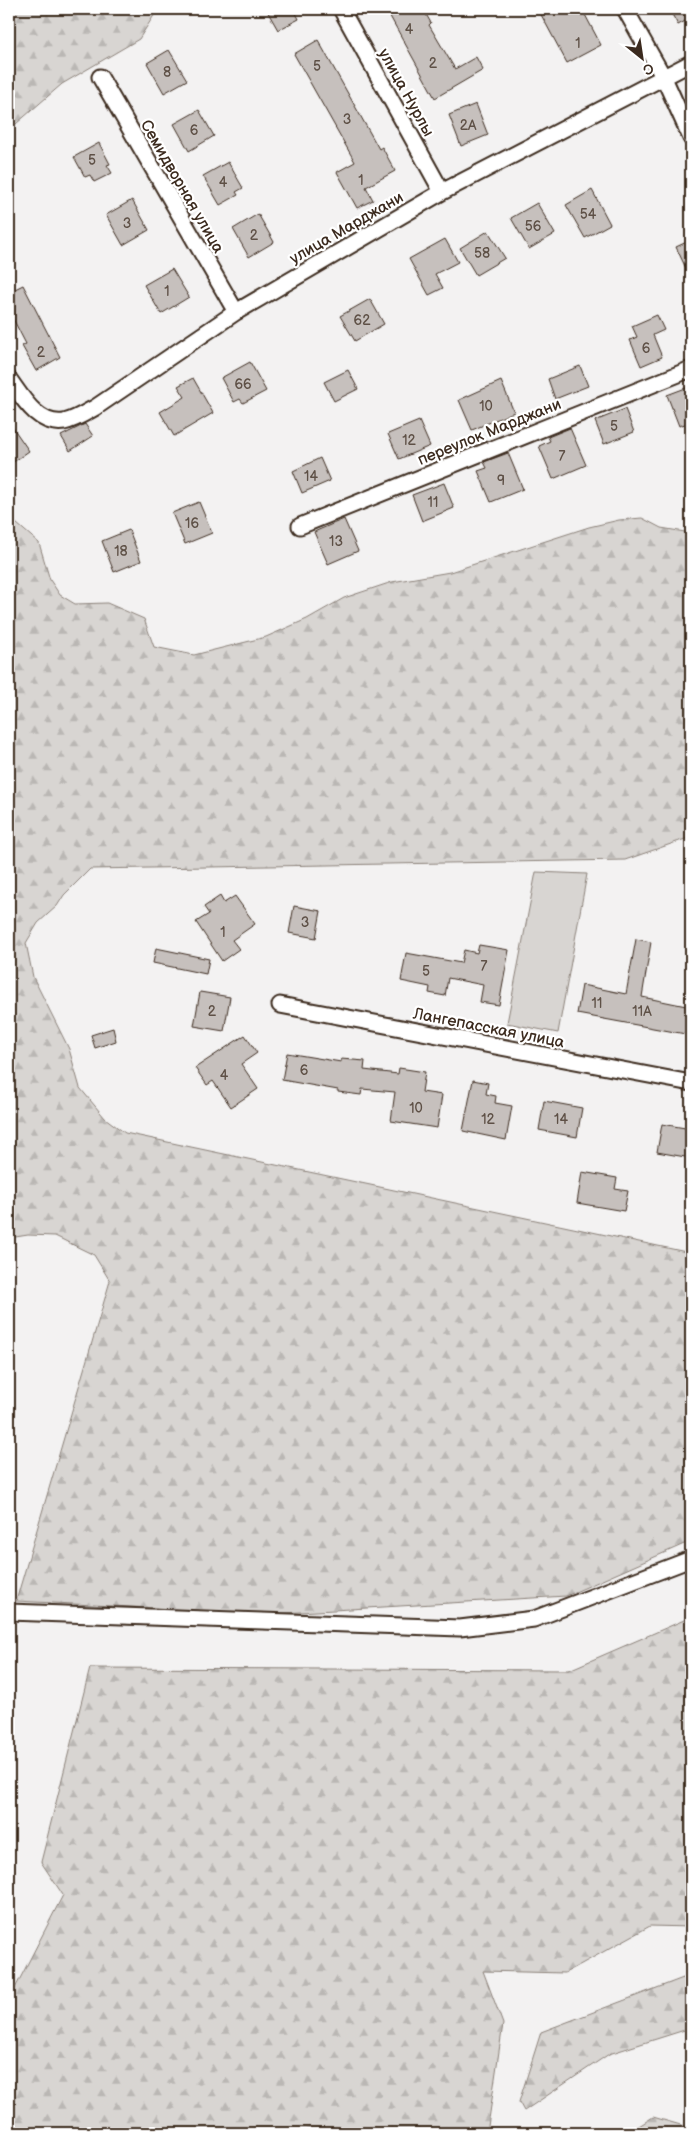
<svg xmlns="http://www.w3.org/2000/svg" width="700" height="2142" viewBox="0 0 700 2142" font-family="'Balsamiq Sans',sans-serif">
<defs>
<pattern id="forest-firs" width="22" height="20" patternUnits="userSpaceOnUse" patternTransform="scale(1.25)"><rect width="22" height="20" fill="#d8d5d2"/><path d="M5 1l3.5 6h-7zM16 11l3.5 6h-7z" fill="#bab7b4"/></pattern>
</defs>
<rect width="100%" height="100%" fill="#f3f2f2"/>
<filter id="ink" filterUnits="userSpaceOnUse"><feTurbulence type="fractalNoise" baseFrequency=".02" numOctaves="2"/><feDisplacementMap in="SourceGraphic" scale="10" xChannelSelector="R" yChannelSelector="G"/><feConvolveMatrix kernelMatrix="1 2 1 2 8 2 1 2 1" color-interpolation-filters="sRGB"/></filter>
<g filter="url(#ink)">
<path fill="#d8d5d2" stroke="#8a8078" d="M536,872L587,874L558,1033L507,1023Z"/>
<path fill="url(#forest-firs)" stroke="#8a8078" d="M9,9H158L139,39L62,84L9,130Z
M9,517L39,543L50,580L60,595L75,604L107,603L144,619L154,647L194,655L266,637L307,619L344,598L392,582L450,572L589,527L619,520L642,518L661,528L685,532L691,529V837L625,860L90,869L64,895L57,906L38,923L26,943L33,977L69,1049L80,1088L105,1118L125,1133L691,1253V1541L566,1596L267,1614L16,1601L110,1281L94,1255L55,1236L28,1235L9,1238Z
M691,1617V1927L650,1926L565,1973L483,1971L503,2024L487,2133H9V2000L63,1895L41,1862L90,1668L569,1670Z
M691,1975V2028L609,2054L524,2111L519,2102L541,2032Z
M653,2117L691,2128V2133H628Z"/>
<path fill="#c6c0bd" stroke="#3b2a1e" d="M266,9H294L299,19L278,30Z
M386,9H423L431,23L429,25L455,69L476,57L483,70L435,98Z
M538,9H582L601,45L567,63Z
M669,9H691V18L678,25Z
M318,40L379,149L382,147L395,171L366,187L373,200L357,208L337,172L355,162L294,54Z
M169,50L187,80L164,93L147,63Z
M476,104L488,135L461,146L449,115Z
M199,110L214,136L189,151L174,124Z
M99,143L110,164L107,165L112,173L94,182L90,175L85,177L74,157Z
M228,162L243,188L236,192L238,195L220,205L203,176Z
M592,190L610,224L585,238L566,205Z
M132,200L149,230L123,245L106,215Z
M537,203L555,234L529,249L511,218Z
M258,214L274,242L249,257L233,229Z
M488,231L505,258L476,275L460,248Z
M445,239L458,262L435,274L443,288L429,295L409,259Z
M691,240V279L676,247Z
M172,269L189,297L161,314L144,285Z
M23,285L60,357L36,371L22,346L26,344L9,311V292Z
M370,299L384,324L355,341L340,316Z
M657,315L664,330L653,335L662,357L641,366L630,340L637,337L632,326Z
M250,362L266,391L243,403L240,399L234,402L221,378Z
M580,366L588,386L555,399L548,379Z
M348,370L358,389L334,401L324,382Z
M193,378L213,413L174,436L160,412L185,397L178,386Z
M501,381L514,412L472,430L459,400Z
M691,386V422L679,426L667,395Z
M625,409L634,432L604,444L595,421Z
M419,421L430,446L399,459L388,434Z
M9,422L29,451L9,465Z
M85,424L93,436L70,451L61,436Z
M570,428L586,465L553,479L539,446L550,441L548,437Z
M508,453L523,489L491,502L478,471L487,468L484,462Z
M320,458L330,481L302,493L293,471Z
M444,483L454,508L422,521L412,495Z
M199,502L212,533L185,544L172,513Z
M344,519L358,551L328,564L314,532Z
M129,530L141,561L114,572L102,541Z
M220,896L224,903L235,896L255,924L232,940L239,949L222,961L196,922L209,914L204,907Z
M294,906L321,911L316,938L289,933Z
M636,939L651,942L642,997L691,1007V1035L577,1014L582,985L626,994Z
M479,945L509,950L499,1005L480,1002L483,985L448,978L445,996L429,993L430,987L401,981L406,953L461,963L464,950L477,953Z
M156,948L209,959L206,974L153,963Z
M200,992L230,997L224,1031L194,1026Z
M113,1028L116,1041L95,1048L91,1035Z
M245,1035L257,1053L241,1064L258,1089L231,1107L213,1081L207,1085L195,1068Z
M287,1053L341,1062V1059L365,1061L364,1070L398,1074L399,1068L425,1072L422,1092L442,1095L437,1128L391,1121L395,1092L362,1089L361,1095L338,1092V1090L282,1080Z
M473,1080L488,1083L486,1094L496,1096L495,1103L512,1106L506,1140L463,1131Z
M544,1101L582,1108L577,1137L539,1130Z
M662,1124L691,1129V1158L657,1152Z
M582,1172L617,1178L615,1189L628,1191L624,1211L577,1203Z"/>
<g fill="none" stroke-linecap="round" stroke-linejoin="round">
<defs>
<path id="minor" d="M341,9L442,192
M625,9L664,78L691,138
M100,77L236,312
M9,379C22,397 38,426 64,422C75,420 87,412 96,407L236,312L442,192L691,63
M300,526L691,369
M280,1005L691,1083
M9,1612L460,1628L534,1619L691,1559"/>
</defs>
<use href="#minor" stroke="#3b2a1e" stroke-width="19"/>
<use href="#minor" stroke="#fff" stroke-width="15"/>
</g>
</g>
<g text-anchor="middle" stroke-width="4.5" stroke-linejoin="round" paint-order="stroke">
<g font-size="14" fill="#5e5046">
<text x="409" y="34">4</text>
<text x="578" y="48">1</text>
<text x="433" y="68">2</text>
<text x="317" y="71">5</text>
<text x="167" y="77">8</text>
<text x="347" y="124">3</text>
<text x="468" y="130">2А</text>
<text x="194" y="135">6</text>
<text x="92" y="165">5</text>
<text x="361" y="185">1</text>
<text x="223" y="187">4</text>
<text x="588" y="219">54</text>
<text x="127" y="228">3</text>
<text x="533" y="231">56</text>
<text x="254" y="240">2</text>
<text x="482" y="258">58</text>
<text x="167" y="296">1</text>
<text x="362" y="325">62</text>
<text x="646" y="353">6</text>
<text x="41" y="357">2</text>
<text x="243" y="389">66</text>
<text x="486" y="411">10</text>
<text x="614" y="431">5</text>
<text x="409" y="445">12</text>
<text x="562" y="461">7</text>
<text x="311" y="481">14</text>
<text x="501" y="485">9</text>
<text x="433" y="507">11</text>
<text x="192" y="528">16</text>
<text x="336" y="546">13</text>
<text x="121" y="556">18</text>
<text x="305" y="927">3</text>
<text x="223" y="937">1</text>
<text x="484" y="971">7</text>
<text x="426" y="976">5</text>
<text x="597" y="1008">11</text>
<text x="212" y="1016">2</text>
<text x="642" y="1016">11А</text>
<text x="304" y="1075">6</text>
<text x="224" y="1080">4</text>
<text x="416" y="1113">10</text>
<text x="488" y="1124">12</text>
<text x="561" y="1124">14</text>
</g>
<g font-size="16" fill="#3b2a1e" stroke="#fff">
<text transform="translate(407 92) rotate(61)" y="6">улица Нурлы</text>
<text transform="translate(183 186) rotate(60)" y="6">Семидворная улица</text>
<text transform="translate(346 227) rotate(-30)" y="6">улица Марджани</text>
<text transform="translate(489 431) rotate(-22)" y="6">переулок Марджани</text>
<text transform="translate(489 1027) rotate(11)" y="6">Лангепасская улица</text>
</g>
</g>
<rect width="700" height="2142" fill="none" stroke="#fff" stroke-width="30"/>
<rect x="15" y="15" width="670" height="2112" fill="none" stroke="#3b2a1e" stroke-width="2" filter="url(#ink)"/>
<g transform="translate(642 58) rotate(150)" stroke="#ffffff" stroke-width="4" paint-order="stroke">
<path d="M0-4L9 19L0 12L-9 19Z" fill="#3b2a1e"/>
<text y="-8" font-size="14" font-weight="bold" text-anchor="middle" fill="#3b2a1e">С</text>
</g>
</svg>
